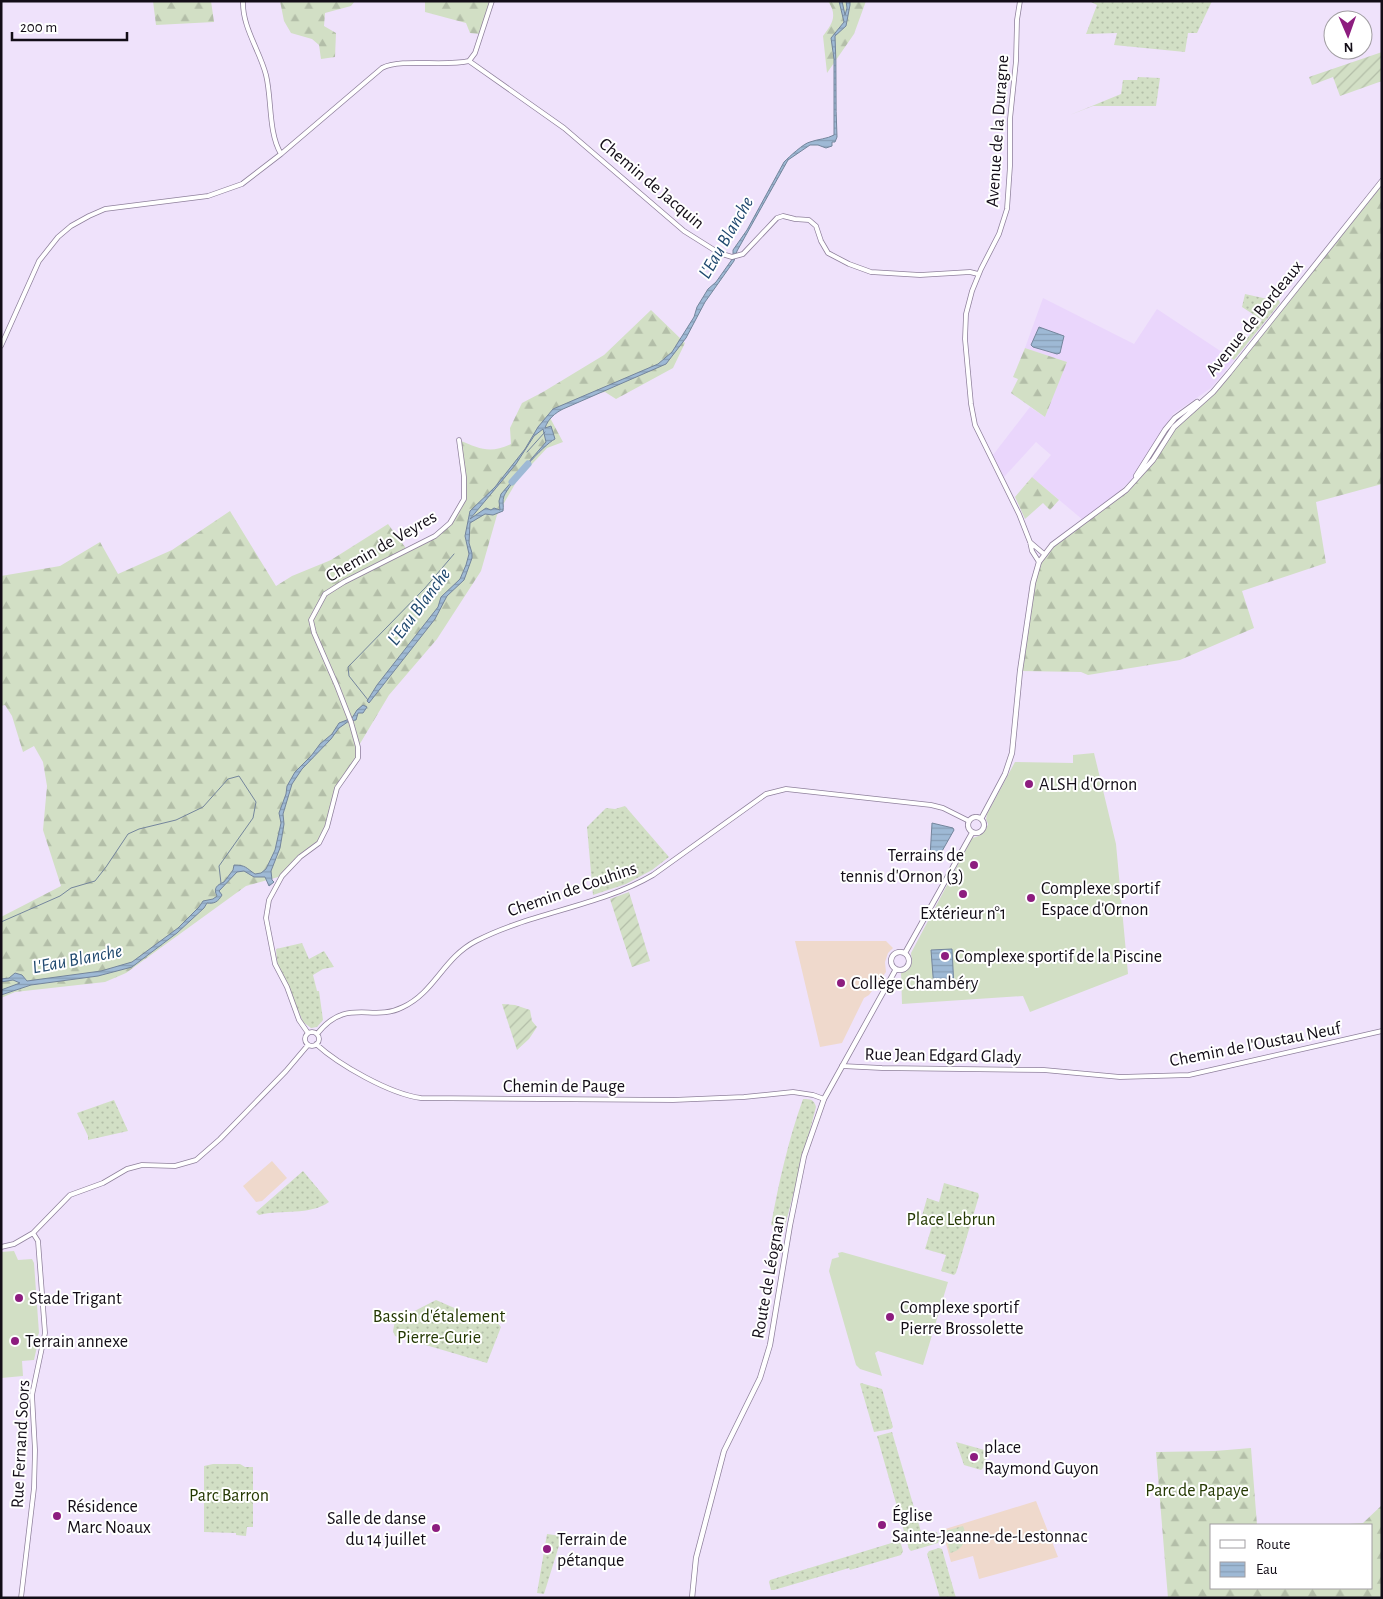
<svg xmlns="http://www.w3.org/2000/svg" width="1383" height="1599" viewBox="0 0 1383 1599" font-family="'Alegreya Sans',sans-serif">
<defs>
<pattern id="grass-dots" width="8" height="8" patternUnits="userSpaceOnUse" patternTransform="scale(1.25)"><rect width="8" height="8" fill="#d2dfc5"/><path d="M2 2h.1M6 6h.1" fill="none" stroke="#b3bea8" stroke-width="1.8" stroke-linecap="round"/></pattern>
<pattern id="forest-firs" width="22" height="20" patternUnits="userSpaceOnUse" patternTransform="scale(1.25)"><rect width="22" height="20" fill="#d2dfc5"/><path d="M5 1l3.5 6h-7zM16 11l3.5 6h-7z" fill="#b3bea8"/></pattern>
<pattern id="garden-furrows" width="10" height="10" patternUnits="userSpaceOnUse" patternTransform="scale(1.25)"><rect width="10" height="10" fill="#d2dfc5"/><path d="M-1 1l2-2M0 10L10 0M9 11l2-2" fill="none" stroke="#b3bea8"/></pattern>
<pattern id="water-rules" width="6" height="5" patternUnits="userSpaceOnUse" patternTransform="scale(1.25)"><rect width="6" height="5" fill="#9eb9d5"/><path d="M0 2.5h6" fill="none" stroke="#879eb6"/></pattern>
</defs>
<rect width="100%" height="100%" fill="#efe2fb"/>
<path fill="#ead6fc" d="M1043,298L1134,344L1157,309L1234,360L1211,388L1173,414L1143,466L1130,481L1111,499L1083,520L1032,477L1051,455L1036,442L1004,477L993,455L1030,407L1045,417L1066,362L1025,348Z"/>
<path fill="#efd9cc" d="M795,941H886L893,948L888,953L885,962L886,972L869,995L864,998L842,1043L820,1047Z
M272,1161L287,1178L262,1201L256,1202L243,1186Z
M1036,1501L1058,1557L979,1579L973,1556L951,1562L942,1530Z"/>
<path fill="url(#grass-dots)" d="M1089,1H1212L1197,33H1188L1185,52L1114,45L1117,33L1086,34L1097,5Z
M1138,77L1160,78L1156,106H1093L1070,115L1121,94L1123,80H1137Z
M1245,294L1276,301L1279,300L1280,303L1234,360L1231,358L1262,320L1242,307Z
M625,806L669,857L652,870L626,884L593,895L587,827L606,808L615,809Z
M302,943L309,959L324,951L334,967L323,969L313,975L317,991H319L323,1020L317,1027L311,1028L303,1022L277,963L276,949Z
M803,1099C810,1099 814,1099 816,1107L785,1226L782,1228L771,1225C779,1182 788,1141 803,1099Z
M114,1100L128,1131L88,1140V1136L77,1113Z
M303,1171L329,1202C309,1216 282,1209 259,1215L256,1212Z
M944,1183L978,1193L979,1196L956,1273L954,1275L941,1271L946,1255L925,1249L932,1226L920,1223L927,1198L939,1202Z
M436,1300L459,1310L495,1320L501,1327L487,1363L395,1336L393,1331L395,1321Z
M861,1383L882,1389L893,1427L891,1429L874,1432L860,1384Z
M892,1432L922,1535L937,1532L939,1540L938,1543L911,1551L909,1549L877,1436Z
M956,1442L988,1451L983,1468L981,1470L964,1465Z
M213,1464H240L245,1467H253V1527H247L246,1536L236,1535V1533L204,1532V1466Z
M963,1526L967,1537C963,1545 960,1551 950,1553L945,1531Z
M547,1534L562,1536L544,1594L537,1593Z
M898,1541L901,1544L903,1551L901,1555L850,1570L849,1568L774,1590H771L769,1582L770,1580Z
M939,1548L942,1549L956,1598H940L927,1554L929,1551Z"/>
<path fill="url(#forest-firs)" d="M153,1H211L214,22L156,25Z
M280,1H355L351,6L325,13L324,26L336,33L335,57L321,59L319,45L312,39L291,33L284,21Z
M425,1H492L481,34L470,33L466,23L425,12Z
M828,1H866L854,34L827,73L823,36C832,24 838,16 828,1Z
M1382,181V484L1316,502L1326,563L1242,591L1254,628L1180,660L1088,675L1081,672L1020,671L1039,562L1052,545L1114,500L1133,481L1175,418L1202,398L1220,383Z
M651,310L685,343L673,368L616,399L605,392L599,393L548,414L563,442L547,448L518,479L497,515L481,571L437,639L389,695L358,747V758L337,788L327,827L319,843L300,857L282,876L246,886L126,973L105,982L15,992L1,998V917L61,886L43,830L47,786L43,762L34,746L23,752L12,716L5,705L1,706V576L60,566L100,542L118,574L172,550L230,511L276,586L292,576L331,560L388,524L408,551L435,536L450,523L464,498V477L459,440C480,449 490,454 511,444L510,428L522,403L543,392L604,355Z
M1025,348L1067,362L1045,417L1011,393L1018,379L1013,377Z
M1032,477L1059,500L1050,510L1043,503L1025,519L1015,497Z
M1251,1448L1257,1525H1212V1588H1372V1525H1334L1363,1523L1382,1505V1598H1168L1156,1452L1215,1451Z"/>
<path fill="url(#garden-furrows)" d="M1382,52V81L1340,96L1333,77L1312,85L1309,77Z
M629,892L650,961L632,967L610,899Z
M502,1004L515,1005L530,1010L532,1021L537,1027L529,1039L517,1050Z"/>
<path fill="#d2dfc5" d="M1094,753L1116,844L1128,974L1030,1012L1023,996L902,1004L901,973C913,969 912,964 911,953L972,838C981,836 985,833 988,824L986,819L987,814L1015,762L1073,763V755Z
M14,1251L18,1260L32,1259L34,1263L39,1333L36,1340L38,1342L34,1360L22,1361L23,1376L1,1378V1252Z
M842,1252L948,1282L923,1365L878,1351L875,1353L882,1376L860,1369L856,1365L829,1271L832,1259L839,1257L838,1253Z"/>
<path fill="url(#water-rules)" stroke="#74859c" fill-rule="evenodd" d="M839,1H842L845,15L847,8L846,1H850V5L846,26L835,36C837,69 835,103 837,137L835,142H832V146L826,148L818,145H810L788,160L737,251L734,261L705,302L686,338L666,364L563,409C555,413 548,419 545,428L551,426L555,439C543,445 510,483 504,496C502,501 504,506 503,511L493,515L485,514L470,523L469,543L472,553V558L464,580L447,596L435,619L369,703L367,701L377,685L438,607L441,597L460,579L466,565L469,554L465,536L470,511L495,487L525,449L538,427L553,409L658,364L672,352L694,317L697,307L708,289L716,282L733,258V250L747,230L784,162C789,157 804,143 810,142C818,139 827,139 834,135V59L831,38L844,22ZM543,429L546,442L501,494L499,501L500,510L494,508L491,510L486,508L470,519L516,464L534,436Z
M1039,327L1064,336L1060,353L1057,354L1033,347L1031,345Z
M363,705L367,707L363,713H358L356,720L349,721L339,728L331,739L302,769L292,784L283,814L284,824L280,848L271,871L272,880L274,882L269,886L265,877H254L244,871L237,872L219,891L222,895C218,902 214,904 207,903L204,908L177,933L132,967L98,976L31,985L1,995V990L20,983L13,980L1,982V979L9,978L15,973L22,975L27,981L101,971L132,962L178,928L199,907L203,901L213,899L217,896C213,888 217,885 224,882L233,870L234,865C246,865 246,868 255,874L261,873L266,869L275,850L281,823L279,813L286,794L287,786L295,772L311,756L320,744L332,734L339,723L352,718L357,710Z
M932,823L953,828L954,830L937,860L932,859L930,857Z
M952,949L954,988L934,989L931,950Z"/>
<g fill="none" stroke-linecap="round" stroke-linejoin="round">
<path stroke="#74859c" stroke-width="1" d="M527,452L545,432
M368,700L349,676L348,667L425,588L454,554
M1,922L60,896L71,888L95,881L106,867L128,834L139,829L176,820L203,807L228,779L239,776L256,802L253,818L219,866L221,883"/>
<path stroke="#9eb9d5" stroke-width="7" d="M512,482L528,464"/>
<defs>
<path id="tertiary" d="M243,1C242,27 260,51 266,75C272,99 268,132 281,154
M1020,1L1017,20L1016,61L1010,119V166L1007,209L999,234L981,269L972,291L966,314L965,339L971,404L975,425L1019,514L1030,542L1032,551L1039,562
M469,61L564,128L684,231L719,253L732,257L743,254L777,218L783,216L795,219L809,220L816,226L821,241L828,253L849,264L871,272L920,275L970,272L978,274
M1,346L39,261L58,237L71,226L89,216L105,209L208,196L242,184L281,154L382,68C402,58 443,67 469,61L475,53L492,1
M1030,542L1044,554
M305 1039a7 7 0 1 1 14 0a7 7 0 1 1-14 0Z
M308,1033L299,1020L287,987L275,964L266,918L269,900L282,876L300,857L319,843L327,827L337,788L358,758V747L351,722L337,686L314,633L311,620L325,594L344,582L435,536L450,523L464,499V477L459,440
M317,1034C347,996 372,1023 403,1007C435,992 443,958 476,941C532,912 598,907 653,875L766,794L786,789L931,805L943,808L969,821
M316,1044C339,1065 390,1094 421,1098L673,1100L744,1097L793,1092L813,1095L824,1099
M842,1066L882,1068L1044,1070L1120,1077L1189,1075L1382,1031
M1,1247L14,1244L33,1233L70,1195L103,1183L127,1169L142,1165L175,1166L196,1160L220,1139L286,1071L308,1045
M21,1598L34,1488L35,1450L32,1395L45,1333L38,1241L33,1233"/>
<path id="secondary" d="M1136,476L1165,430L1175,418L1197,402
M968 825a8 8 0 1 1 16 0a8 8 0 1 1-16 0Z
M981,819L1005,774L1012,753L1020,671L1033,583L1039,562L1052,545L1126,490L1153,460L1174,427L1213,392L1229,373L1382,181
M891 961a9 9 0 1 1 18 0a9 9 0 1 1-18 0Z
M905,953L972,833
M692,1598L696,1558L724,1451L760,1378L770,1345L790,1225L804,1156L824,1099L896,969"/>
</defs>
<use href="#tertiary" stroke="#8f809c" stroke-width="5.5"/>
<use href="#secondary" stroke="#8f809c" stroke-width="6"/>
<use href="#tertiary" stroke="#fff" stroke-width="4"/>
<use href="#secondary" stroke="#fff" stroke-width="4.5"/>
</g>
<g fill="#8d1d7f" stroke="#fff" stroke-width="2">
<circle cx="1029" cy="784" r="5"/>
<circle cx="974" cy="865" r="5"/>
<circle cx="963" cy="894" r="5"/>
<circle cx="1031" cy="898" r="5"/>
<circle cx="945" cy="956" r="5"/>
<circle cx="841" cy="983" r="5"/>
<circle cx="19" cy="1298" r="5"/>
<circle cx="890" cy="1317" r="5"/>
<circle cx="15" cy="1341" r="5"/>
<circle cx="974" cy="1457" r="5"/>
<circle cx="57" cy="1516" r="5"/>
<circle cx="882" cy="1525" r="5"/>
<circle cx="436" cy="1528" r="5"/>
<circle cx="547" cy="1549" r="5"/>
</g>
<g text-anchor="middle" stroke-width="4" stroke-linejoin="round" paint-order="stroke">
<g font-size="18" fill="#130d17" stroke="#fff">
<text transform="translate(997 131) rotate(-86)" y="6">Avenue de la Duragne</text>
<text transform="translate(652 183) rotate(40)" y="6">Chemin de Jacquin</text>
<text transform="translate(1254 318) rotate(-51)" y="6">Avenue de Bordeaux</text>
<text transform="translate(381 546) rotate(-30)" y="6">Chemin de Veyres</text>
<text transform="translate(572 889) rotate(-19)" y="6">Chemin de Couhins</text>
<text transform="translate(1255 1044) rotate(-11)" y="6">Chemin de l'Oustau Neuf</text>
<text transform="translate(943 1055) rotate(1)" y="6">Rue Jean Edgard Glady</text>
<text x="564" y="1092">Chemin de Pauge</text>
<text transform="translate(768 1277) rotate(-80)" y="6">Route de Léognan</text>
<text transform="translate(20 1444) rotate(-87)" y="6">Rue Fernand Soors</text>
</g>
<g font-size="18" fill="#130d17" stroke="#fff" text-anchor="start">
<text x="1039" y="790">ALSH d'Ornon</text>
<text x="964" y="861" text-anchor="end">Terrains de<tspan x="964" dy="21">tennis d'Ornon (3)</tspan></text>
<text x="1041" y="894">Complexe sportif<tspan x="1041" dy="21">Espace d'Ornon</tspan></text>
<text x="963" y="919" text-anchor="middle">Extérieur n°1</text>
<text x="955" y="962">Complexe sportif de la Piscine</text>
<text x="851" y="989">Collège Chambéry</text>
<text x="29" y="1304">Stade Trigant</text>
<text x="900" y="1313">Complexe sportif<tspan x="900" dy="21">Pierre Brossolette</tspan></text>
<text x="25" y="1347">Terrain annexe</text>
<text x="984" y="1453">place<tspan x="984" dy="21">Raymond Guyon</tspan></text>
<text x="67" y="1512">Résidence<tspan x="67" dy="21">Marc Noaux</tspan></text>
<text x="892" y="1521">Église<tspan x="892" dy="21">Sainte-Jeanne-de-Lestonnac</tspan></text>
<text x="426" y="1524" text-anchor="end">Salle de danse<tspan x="426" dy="21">du 14 juillet</tspan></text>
<text x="557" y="1545">Terrain de<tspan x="557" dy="21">pétanque</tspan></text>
</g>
<g font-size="18" fill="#243802" stroke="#fff">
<text x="951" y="1225">Place Lebrun</text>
<text x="439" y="1322">Bassin d'étalement<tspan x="439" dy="21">Pierre-Curie</tspan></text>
<text x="1197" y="1496">Parc de Papaye</text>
<text x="229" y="1501">Parc Barron</text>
</g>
<g font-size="19" font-style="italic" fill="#20496f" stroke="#fff">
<text transform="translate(725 237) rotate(-60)" y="7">L'Eau Blanche</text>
<text transform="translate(418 606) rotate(-53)" y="7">L'Eau Blanche</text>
<text transform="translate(77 958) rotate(-11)" y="7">L'Eau Blanche</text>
</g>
</g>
<rect width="1383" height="1599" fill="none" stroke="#130d17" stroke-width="5"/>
<rect x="1210" y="1524" width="162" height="65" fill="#ffffff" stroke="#a19ea2"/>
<rect x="1220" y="1540" width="25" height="8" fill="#ffffff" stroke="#a19ea2"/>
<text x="1256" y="1549" font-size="15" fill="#130d17">Route</text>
<rect x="1220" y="1562" width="25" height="15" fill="url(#water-rules)" stroke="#a19ea2"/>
<text x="1256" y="1574" font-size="15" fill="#130d17">Eau</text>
<g transform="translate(1348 35) rotate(178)"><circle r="24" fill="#ffffff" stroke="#a19ea2"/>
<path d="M0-4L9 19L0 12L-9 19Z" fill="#8d1d7f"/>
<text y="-8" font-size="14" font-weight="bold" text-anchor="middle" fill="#130d17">N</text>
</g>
<path d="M12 32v8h115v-8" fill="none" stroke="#130d17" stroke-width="2.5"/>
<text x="20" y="32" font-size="15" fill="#130d17" stroke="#ffffff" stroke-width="4" paint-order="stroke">200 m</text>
</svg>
